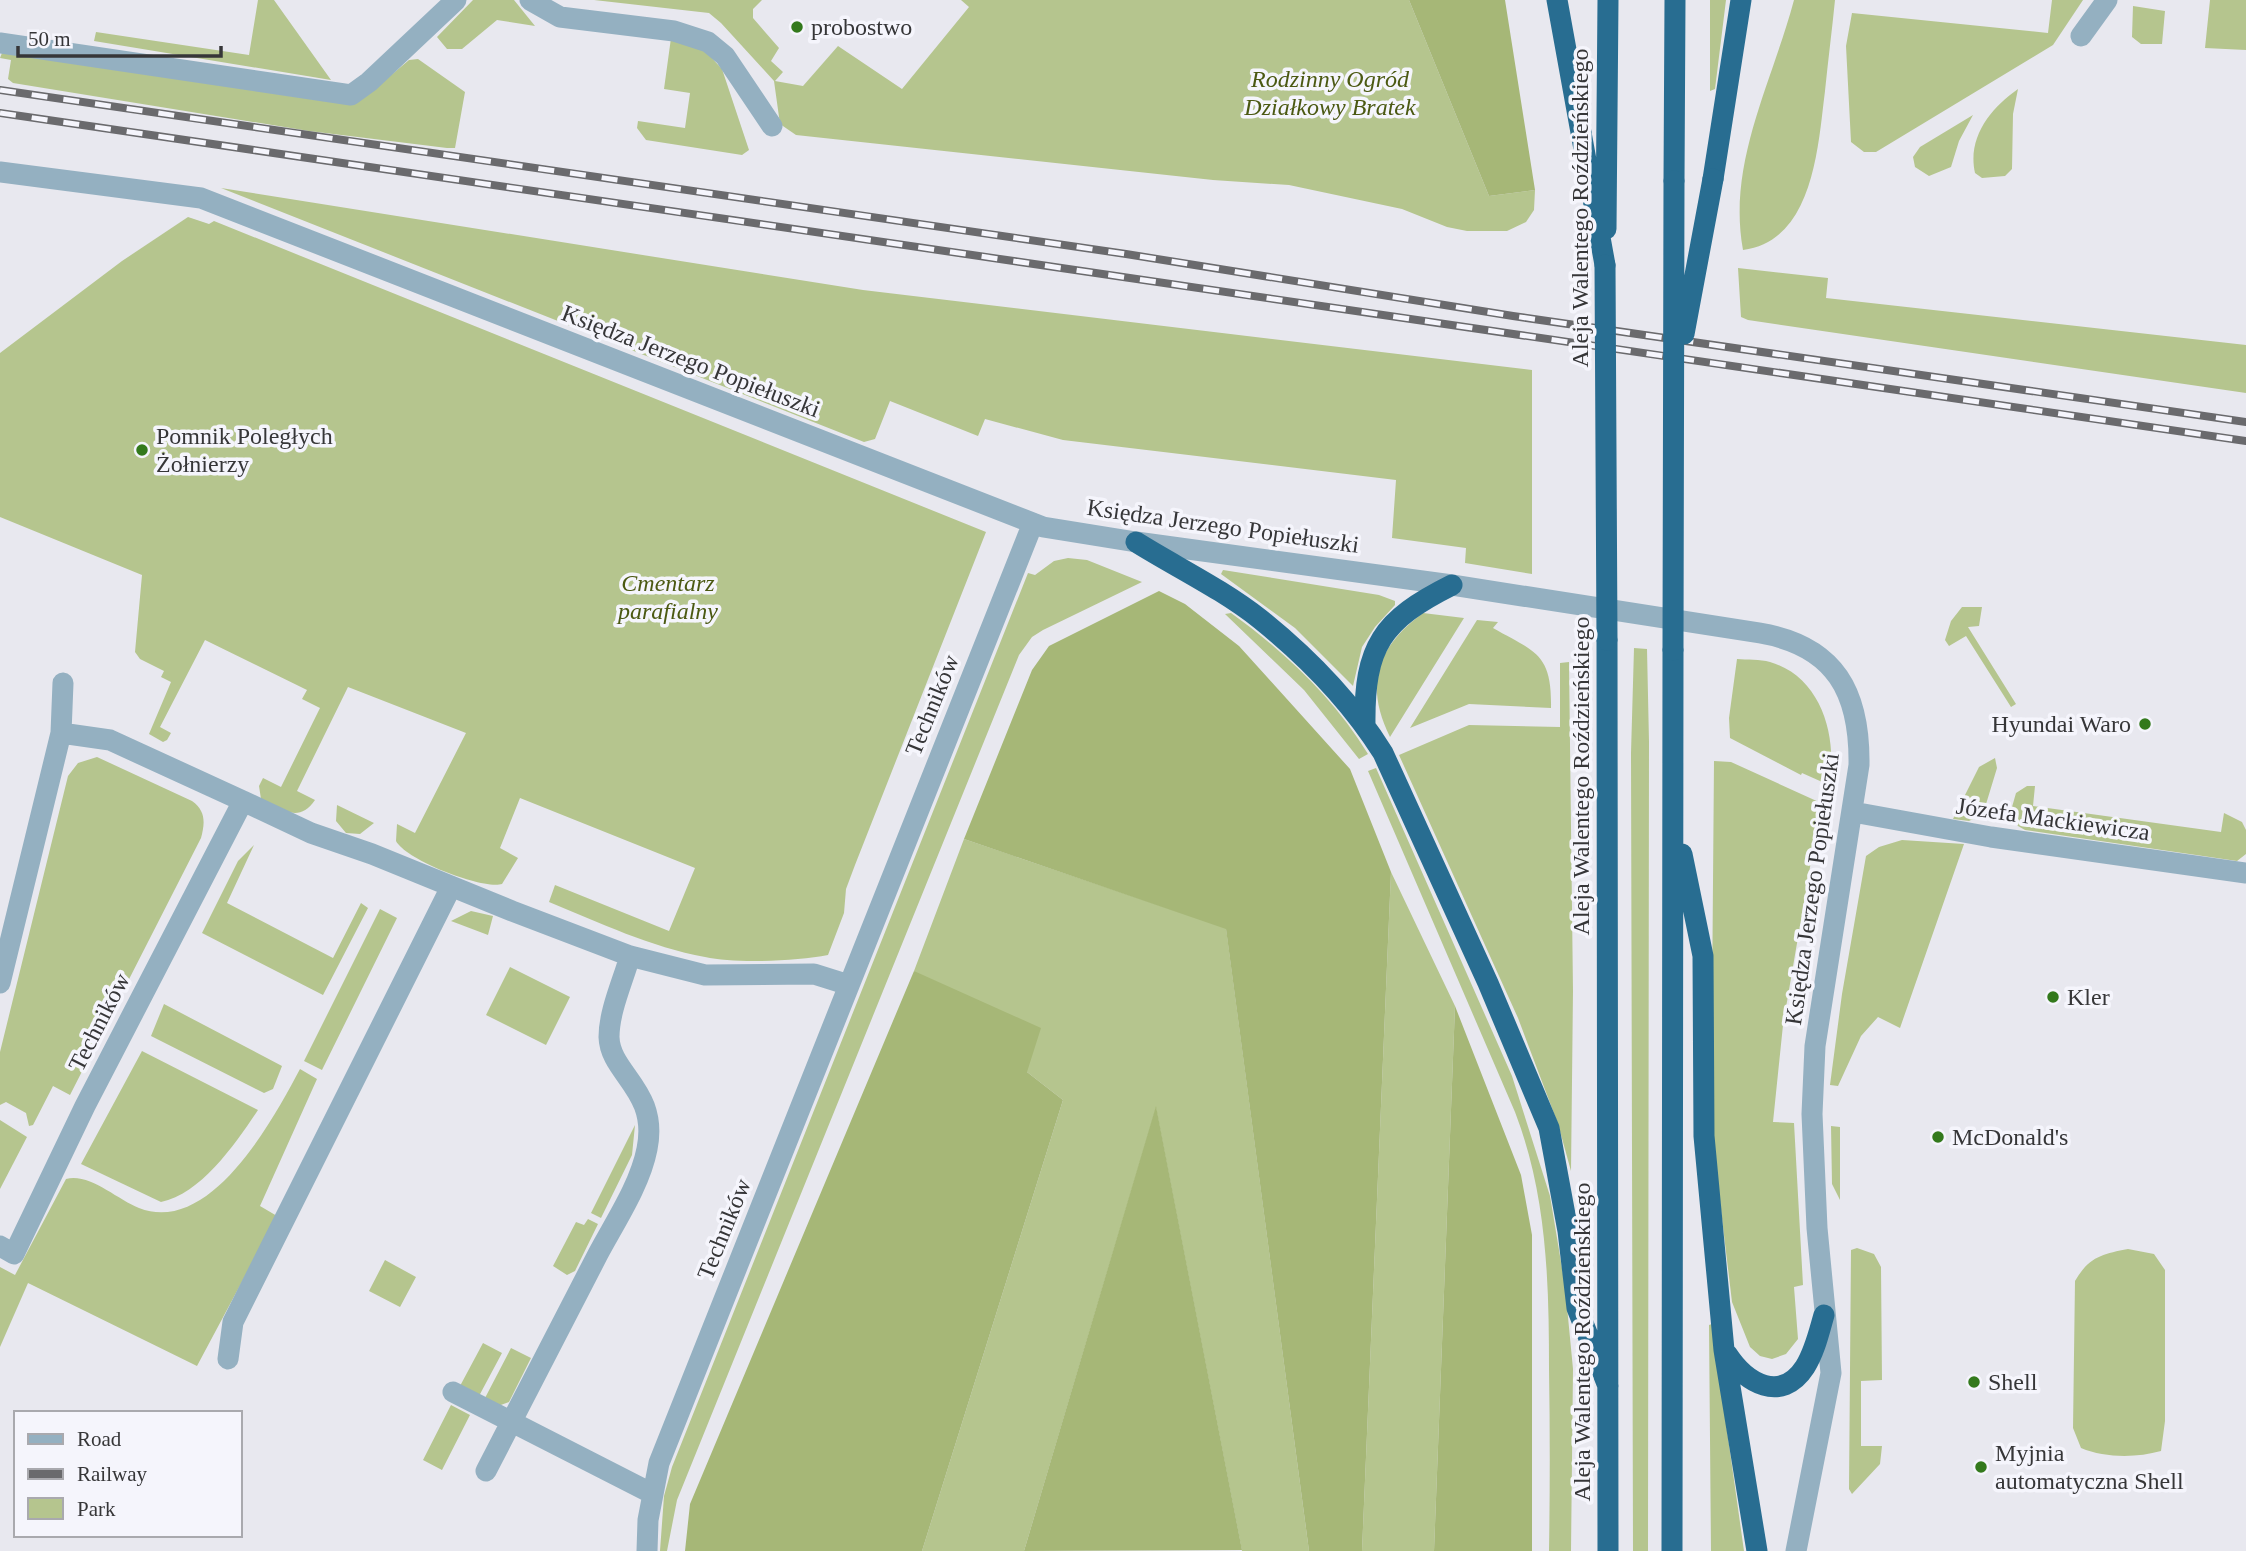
<svg xmlns="http://www.w3.org/2000/svg" width="2246" height="1551" viewBox="0 0 2246 1551" font-family="'Times New Roman',serif">
<rect width="100%" height="100%" fill="#e8e8ef"/>
<path fill="#b5c58e" d="M258,0H274L331,80L94,41L96,32L249,55Z
M473,0H514L535,26L497,20L462,49H447L437,37Z
M594,0H762L753,9V18L779,48L771,61L783,72L775,81L803,86L838,46L902,89L969,7L961,0H1409L1489,196L1535,190L1534,210L1526,222L1507,231H1467L1447,227L1402,209L1289,185L1213,180L796,135L780,124L774,81L721,23L709,13Z
M1710,0H1726L1715,89L1710,91Z
M1794,0H1835C1832,30 1828,61 1825,91C1818,145 1814,241 1743,250C1727,163 1772,83 1794,0Z
M2052,0H2083L2053,45L1876,152H1864L1851,142L1846,46L1852,13L2048,33Z
M2210,0H2246V50L2205,48Z
M2133,6L2165,11L2162,44H2141L2132,37Z
M671,38L697,42L722,69L749,150L742,155L646,140L637,128L638,121L685,128L690,93L664,89Z
M2,53L331,102L390,76L409,60L418,59L465,92L455,148H447L309,131L13,83L8,79L11,60L0,58Z
M2018,89L2013,114L2012,169L2005,176L1982,178L1975,173C1967,137 1991,108 2018,89Z
M1973,115L1959,141L1951,167L1929,176L1915,167L1913,157L1920,147Z
M221,188L863,290L1532,370V574L1465,563L1466,548L1392,538L1396,480L1063,440L985,419L978,436L890,401L875,439L864,442Z
M188,217L209,224L214,221L986,532L855,865L846,889L844,913L828,955C796,961 736,964 705,957C651,947 600,923 549,902L555,885L669,931L695,868L520,798L500,848L518,858L502,884C483,890 406,860 396,841L397,824L415,833L466,733L348,687L297,791L315,800C299,824 281,809 261,799L259,786L263,778L281,787L320,708L302,699L307,690L205,640L160,727L171,733L167,740L163,742L149,734L171,682L161,677L164,671L140,659L135,652L142,575L0,517V353L122,261Z
M1738,268L1828,278L1826,298L2246,345V393L1748,320L1741,317Z
M1068,558L1087,560L1142,582L1043,630L1032,637L1019,655L677,1500L667,1551H660L664,1496L672,1467L1028,573L1035,575L1054,561Z
M1223,570L1379,595L1395,601V605L1375,627L1362,647L1353,686L1295,628L1221,574Z
M1962,607H1982L1979,626L1968,627L2016,704L2011,707L1966,636L1949,646L1945,640L1951,621Z
M1231,613C1285,652 1333,697 1368,754L1359,759L1304,690L1225,614Z
M1423,613L1464,618L1390,737C1364,684 1377,647 1423,613Z
M1477,620L1498,622L1493,628C1535,652 1552,653 1551,708L1469,704L1410,728Z
M1634,648L1647,649L1649,742L1648,1551H1633L1631,753Z
M1737,659C1747,660 1760,659 1770,662C1822,677 1838,738 1829,785L1802,773L1801,775L1730,738L1729,718Z
M1569,662L1573,991L1571,1171L1558,1124L1518,1018L1399,755L1469,725L1560,727V663Z
M97,757L192,801C206,811 205,823 201,838L70,1095L53,1086L33,1125L29,1126L26,1113L6,1102L0,1105V1052L68,776L78,763Z
M1995,758L1997,768L1983,814L1969,821L1953,819L1979,767Z
M1714,761L1731,762L1821,803L1783,1025L1773,1122L1794,1123L1803,1285L1794,1287L1798,1339L1786,1354L1772,1359L1760,1356L1750,1347L1732,1302L1711,1126Z
M1376,768L1512,1076L1550,1196L1565,1286L1573,1369L1571,1551H1549C1550,1490 1550,1430 1549,1369C1549,1282 1547,1195 1515,1112L1368,771Z
M2027,786H2035L2033,806L2221,832L2224,813L2242,822L2246,830V854L2237,861L2025,830L2018,826L2010,814L2016,793Z
M337,805L374,823L360,834L346,833L336,821Z
M964,839L1226,928L1309,1551H1242L1156,1108L1024,1551H922L1063,1100L1027,1072L914,971Z
M1902,840L1964,844L1900,1028L1878,1017L1861,1036L1838,1086L1830,1085L1842,994L1866,856L1879,847Z
M254,845L227,903L333,958L361,903L368,908L323,995L202,933L238,861Z
M1391,872L1455,1006L1434,1551H1362Z
M380,909L397,918L322,1070L304,1061Z
M471,911L493,916L488,935L451,921Z
M510,967L570,997L546,1045L486,1015Z
M164,1004L282,1066L273,1089L264,1093L151,1036Z
M142,1051L258,1110C236,1143 201,1194 161,1202L81,1164Z
M300,1069L317,1079L260,1206L277,1216L197,1366L28,1283L0,1347V1267L15,1275L66,1179C90,1173 116,1199 139,1208C210,1236 273,1120 300,1069Z
M0,1120L27,1137L0,1189Z
M635,1125L632,1155L601,1218L591,1213Z
M1831,1126L1840,1127V1200L1832,1184Z
M588,1219L598,1224L575,1271L567,1275L553,1266L576,1222L584,1225Z
M1857,1248L1874,1254L1881,1267L1882,1380L1861,1381V1446H1882L1880,1464L1852,1494L1849,1489L1851,1250Z
M2128,1249L2154,1254L2165,1270V1421L2161,1451C2136,1458 2105,1458 2081,1448L2073,1428L2075,1281C2089,1257 2102,1254 2128,1249Z
M385,1260L416,1277L400,1307L369,1291Z
M1712,1324L1744,1551H1711L1709,1325Z
M483,1343L502,1353L479,1396L460,1386Z
M511,1348L531,1358L509,1402L498,1406L485,1398Z
M451,1405L470,1415L442,1470L423,1460Z"/>
<path fill="#a6b777" d="M1409,0H1505L1535,190L1489,196Z
M1159,591L1185,604L1239,646L1350,769L1391,872L1362,1551H1309L1226,929L964,839L1032,670L1049,646Z
M914,971L1041,1028L1027,1072L1063,1100L922,1551H685L690,1504Z
M1455,1006L1521,1175L1532,1235V1551H1434Z
M1156,1106L1242,1550L1024,1551Z"/>
<g fill="none" stroke-linecap="round" stroke-linejoin="round">
<path stroke="#94b0c1" stroke-width="21" d="M530,0L560,17L674,31L708,42L725,56L772,126
M2081,36L2107,0
M0,43L351,95L369,82L456,0
M0,172L201,198L1043,527L1136,542L1452,585L1760,633C1836,646 1860,693 1859,765L1815,1046L1812,1114L1817,1228L1831,1373L1796,1551
M61,733L110,740L243,801
M1853,812L1991,837L2246,873
M0,983L61,733L63,683
M0,1246L14,1254L85,1106L243,801L311,833L372,854L512,911L630,956L705,975L814,974L849,985
M228,1359L233,1322L451,887
M453,1392L651,1493
M486,1471C523,1399 561,1327 598,1254C615,1222 640,1185 647,1149C659,1090 610,1074 609,1037C609,1011 623,981 630,956
M647,1551L648,1520L659,1463L1033,523"/>
<path stroke="#286d91" stroke-width="21" d="M1557,0L1605,265
M1713,179L1741,0
M1674,181L1675,0
M1606,229L1608,0
M1136,542C1176,567 1222,589 1260,619C1306,656 1351,702 1383,753L1488,983L1549,1128L1568,1231L1577,1308L1608,1386
M1607,640L1608,1551
M1365,725C1364,646 1382,620 1452,585
M1682,854L1703,956L1704,1136L1724,1350L1757,1551
M1727,1354C1746,1383 1781,1404 1805,1367C1815,1351 1819,1332 1824,1315
M1672,1551L1673,650"/>
<defs>
<path id="rail" d="M0,90L1126,254L1513,316L2246,422
M0,113L2246,441"/>
</defs>
<use href="#rail" stroke="#6a6a6d" stroke-width="8"/>
<use href="#rail" stroke="#f5f5fc" stroke-width="5" stroke-dasharray="16" stroke-linecap="butt"/>
<path stroke="#286d91" stroke-width="21" d="M1605,265L1607,640
M1684,334L1713,179
M1673,650L1674,181"/>
</g>
<g fill="#33791c" stroke="#f5f5fc" stroke-width="2.5">
<circle cx="797" cy="27" r="7"/>
<circle cx="142" cy="450" r="7"/>
<circle cx="2145" cy="724" r="7"/>
<circle cx="2053" cy="997" r="7"/>
<circle cx="1938" cy="1137" r="7"/>
<circle cx="1974" cy="1382" r="7"/>
<circle cx="1981" cy="1467" r="7"/>
</g>
<g text-anchor="middle" stroke-width="7" stroke-linejoin="round" paint-order="stroke">
<g font-size="24" fill="#363638" stroke="#f5f5fc" text-anchor="start">
<text x="811" y="35">probostwo</text>
<text x="156" y="444">Pomnik Poległych<tspan x="156" dy="28">Żołnierzy</tspan></text>
<text x="2131" y="732" text-anchor="end">Hyundai Waro</text>
<text x="2067" y="1005">Kler</text>
<text x="1952" y="1145">McDonald's</text>
<text x="1988" y="1390">Shell</text>
<text x="1995" y="1461">Myjnia<tspan x="1995" dy="28">automatyczna Shell</tspan></text>
</g>
<g font-size="24" font-style="italic" fill="#4b5912" stroke="#f5f5fc">
<text x="1330" y="87">Rodzinny Ogród<tspan x="1330" dy="28">Działkowy Bratek</tspan></text>
<text x="668" y="591">Cmentarz<tspan x="668" dy="28">parafialny</tspan></text>
</g>
<g font-size="24" fill="#363638" stroke="#f5f5fc">
<text transform="translate(1580 208) rotate(-90)" y="8">Aleja Walentego Roździeńskiego</text>
<text transform="translate(691 361) rotate(21)" y="8">Księdza Jerzego Popiełuszki</text>
<text transform="translate(1223 526) rotate(8)" y="8">Księdza Jerzego Popiełuszki</text>
<text transform="translate(932 705) rotate(-68)" y="8">Techników</text>
<text transform="translate(1581 776) rotate(-90)" y="8">Aleja Walentego Roździeńskiego</text>
<text transform="translate(2053 819) rotate(8)" y="8">Józefa Mackiewicza</text>
<text transform="translate(1812 889) rotate(-82)" y="8">Księdza Jerzego Popiełuszki</text>
<text transform="translate(99 1022) rotate(-63)" y="8">Techników</text>
<text transform="translate(724 1229) rotate(-68)" y="8">Techników</text>
<text transform="translate(1582 1342) rotate(-90)" y="8">Aleja Walentego Roździeńskiego</text>
</g>
</g>
<rect x="14" y="1411" width="228" height="126" fill="#f5f5fc" stroke="#a9a9ae" stroke-width="2"/>
<rect x="28" y="1434" width="35" height="10" fill="#94b0c1" stroke="#a9a9ae" stroke-width="2"/>
<text x="77" y="1446" font-size="21" fill="#363638">Road</text>
<rect x="28" y="1469" width="35" height="10" fill="#6a6a6d" stroke="#a9a9ae" stroke-width="2"/>
<text x="77" y="1481" font-size="21" fill="#363638">Railway</text>
<rect x="28" y="1498" width="35" height="21" fill="#b5c58e" stroke="#a9a9ae" stroke-width="2"/>
<text x="77" y="1516" font-size="21" fill="#363638">Park</text>
<path d="M18 46v10h203v-10" fill="none" stroke="#363638" stroke-width="3.5"/>
<text x="28" y="46" font-size="21" fill="#363638" stroke="#f5f5fc" stroke-width="5" paint-order="stroke">50 m</text>
</svg>
